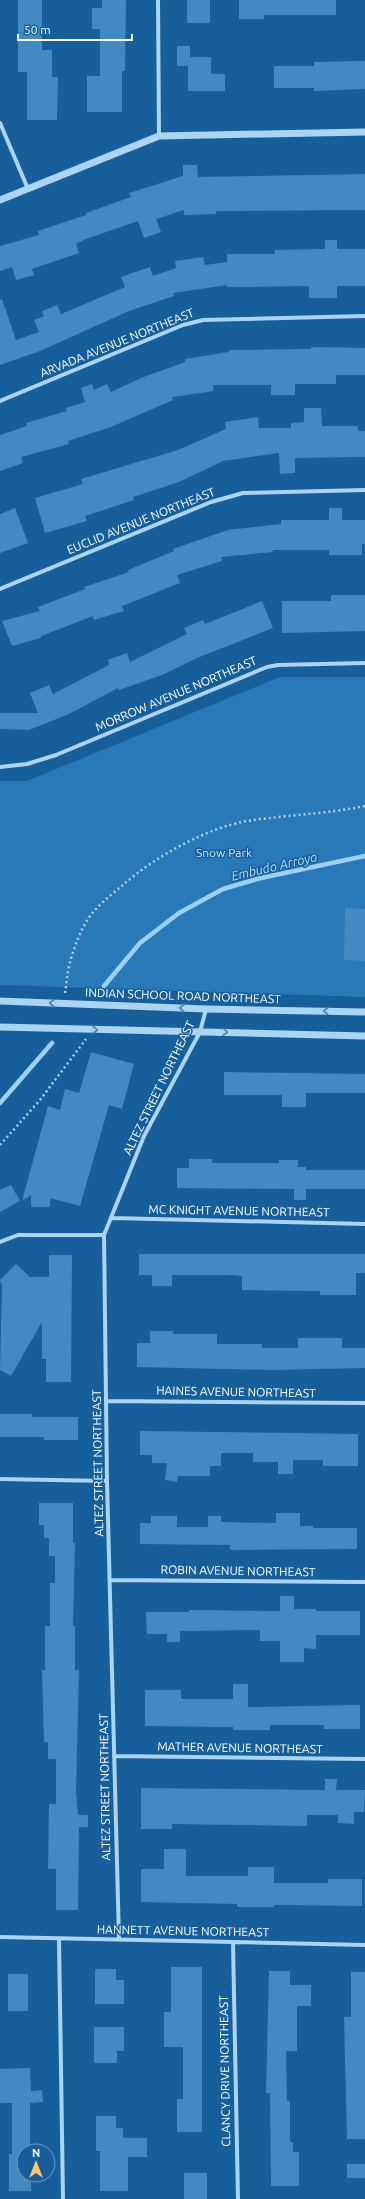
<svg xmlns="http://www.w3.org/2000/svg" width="365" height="2199" viewBox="0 0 365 2199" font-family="Ubuntu,sans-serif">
<rect width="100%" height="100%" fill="#165f9a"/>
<path fill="#2979b8" d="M280,677H365V997L0,985V781H27Z"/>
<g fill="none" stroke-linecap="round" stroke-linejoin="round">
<path stroke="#9dd0f5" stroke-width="4.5" d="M104,986L140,943L179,913L223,889L261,878L365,856
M0,1103L52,1043"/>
</g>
<path fill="#438ac3" d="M18,0H42V50H52V77H58L57,120H27V72H18Z
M102,0H126L125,71H122V112H87V76H100V29H92V8H102Z
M187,0H210V23H187Z
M239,0H336V15H264V19H239Z
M177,46H190V57H211V74H225V91H188V66H177Z
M365,61V89L314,91V88H274V66H314V62Z
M183,165H197L198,177L365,174V210L216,211V214L184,215V210L156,219L161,232L144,238L138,221L86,239L76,244L79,253L32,269L34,275L16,280L12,267L0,271V246L39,235L38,231L86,215V213L131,197L129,193L183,176Z
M325,240H337V249H365V286H337V298H309V286L227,287V285L173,293L174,296L129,311L40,351L0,365V300L2,299L16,340L39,332L34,320L44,316L42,311L57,305L61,314L125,287L121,277L150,267L153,276L176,268L175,261L203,257L205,265L227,262V254H275V250L325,249Z
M311,347L365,348V375H336V384H295V395H271V385H213L214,391L172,397L173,400L111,427L68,441L69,444L21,457L23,463L0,471V435L27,426L26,423L67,411L66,408L85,402L81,388L92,384L94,390L107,384L111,392L141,378L185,362V359L229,352V350L311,349Z
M304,408H321L322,426H358V431H365V457L295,458V473L280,474L279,453L223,461L179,482L133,497L134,500L85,516L87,521L45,533L35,498L83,484L81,479L178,450L226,429L225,422L258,417L259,428H291V423L304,422Z
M15,508L28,543L0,553V514Z
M329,508H342V520H365V544H362V555H329V550H272L273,552L221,557L222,561L177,575L180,583L122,606L124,611L94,620L93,616L41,636V638L12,646L2,621L40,611L38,607L85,589L84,587L129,572L128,570L174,551L173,549L228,530L281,524V520H329Z
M331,595H365V631L282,633V601H331Z
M262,601L273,628L197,658L162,675L119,690L118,688L69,714L29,730L0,729V713H38L30,693L49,685L53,694L109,665L108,660L127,653L130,662L187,634L184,628L203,620L205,624Z
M345,908L365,909V961L344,960Z
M91,1052L134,1064L122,1109L109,1105L80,1206L50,1198V1207H31V1195L22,1201L48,1106L60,1110L65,1089L79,1093Z
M224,1072L365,1074V1093H306V1107H282V1095H224Z
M189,1159H212V1163H279V1160H298V1167H306V1170H365V1189H306V1200H294V1189L177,1188V1168H189Z
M11,1185L20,1201L0,1212V1190Z
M139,1254H365V1273H356V1295H320V1291L242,1290V1276L229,1275H172V1286H152V1275H139Z
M49,1255H72L71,1382H46V1359H42V1322L11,1376L0,1370L2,1285L0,1280L16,1264L30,1277H49Z
M150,1331H173V1334H217V1344H262V1348H298V1338H342V1348H365V1368L273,1370L137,1367V1343H150Z
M0,1414H32V1417H78V1440H44V1437H0Z
M140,1431L358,1434V1466H323V1460H293V1474H278V1462H253V1453H221V1466H210V1476H178L177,1482L165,1480L167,1463H152V1455H140Z
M39,1503H73V1543H75L73,1626H75V1670H79L76,1792L78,1815H88V1827H79L78,1910H56V1869H48L49,1804H56V1759H48V1742H44L42,1670H45V1626H50V1583H55V1556H49V1538H44V1525H39Z
M276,1513H300V1526H313V1528H357V1549L230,1550V1545L140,1544V1523H151V1516H177V1527H208V1516H221V1522L276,1523Z
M280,1596H294V1609H316V1611H360V1635H316V1649L304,1648V1662H280V1641H260V1630L180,1631V1642H167V1634H147L146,1612H189V1610L280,1611Z
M233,1684H248V1707L360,1705V1729H324V1725H270V1730H233V1727L145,1726V1690H181V1699H233Z
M325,1779H337L336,1790H365L364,1812H354V1824L338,1823V1815H307V1826L172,1824V1829H141V1788L325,1790Z
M164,1849H186V1876H248V1867H274V1883H328V1879H362V1906L274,1905V1907H237V1904L141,1902V1869H164Z
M171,1967H202V2132H177V2099H183V2047H164V2012H171Z
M95,1969H116V1980H124V2004H95Z
M269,1971H290V1985H311V2006H297V2051H286L287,2101H290V2142H293V2152H299V2186H271L270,2093H266Z
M351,1972H365V2139H347L344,2017H351Z
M8,1974H28V2011H8Z
M94,2027H124V2051H117V2063H94Z
M30,2068L31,2091L42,2090L43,2102L30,2103V2147H24V2175H31V2191H9V2154H12V2103H0V2069Z
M96,2116H116V2128H123V2138H147V2157H128V2191H100V2151H96Z
M347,2164H365V2178H347Z
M184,2173H207V2199H184Z"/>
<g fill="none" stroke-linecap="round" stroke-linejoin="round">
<path stroke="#abd3f2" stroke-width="2.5" stroke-dasharray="2 3" stroke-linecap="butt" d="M65,993C66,988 66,983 67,978C69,961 76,941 84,926C92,909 110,896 124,884C155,857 206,828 247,821C287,815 326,814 365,806
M0,1145L40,1100L86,1039"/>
<path stroke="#abd3f2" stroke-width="4" d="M158,0L159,136
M0,123L28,189
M0,401L183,325L203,320L365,316
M0,589L211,502L243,493L365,490
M0,767L27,764L56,755L267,667L278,665L365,663
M112,1218L365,1224
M0,1242L18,1235H104
M107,1401L365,1403
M0,1479L107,1481
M110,1580L365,1582
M114,1756L365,1759
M0,1937L365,1945
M59,1939L63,2199
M119,1939L107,1481L104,1235L144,1136L200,1032L206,1009
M233,1943L238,2199"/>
<path stroke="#abd3f2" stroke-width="7" d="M0,200L159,136L365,132
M0,1001L206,1009L365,1012
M0,1027L365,1036"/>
</g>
<defs><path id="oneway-chevron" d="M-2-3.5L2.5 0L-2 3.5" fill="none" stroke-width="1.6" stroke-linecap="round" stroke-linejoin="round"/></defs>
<g stroke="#4382b4">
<use href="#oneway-chevron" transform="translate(52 1003) rotate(-178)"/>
<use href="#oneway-chevron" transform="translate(182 1008) rotate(-178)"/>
<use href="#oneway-chevron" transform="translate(326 1011) rotate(-179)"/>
<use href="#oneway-chevron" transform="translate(95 1030) rotate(1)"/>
<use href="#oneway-chevron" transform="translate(225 1032) rotate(1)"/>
</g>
<g text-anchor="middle" stroke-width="3" stroke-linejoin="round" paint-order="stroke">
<g font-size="12" fill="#fff" stroke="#165f9a">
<text transform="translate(117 343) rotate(-22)" y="4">ARVADA AVENUE NORTHEAST</text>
<text transform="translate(141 521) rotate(-22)" y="4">EUCLID AVENUE NORTHEAST</text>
<text transform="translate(176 694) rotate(-23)" y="4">MORROW AVENUE NORTHEAST</text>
<text transform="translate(183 996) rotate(2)" y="4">INDIAN SCHOOL ROAD NORTHEAST</text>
<text transform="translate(159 1088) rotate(-64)" y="4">ALTEZ STREET NORTHEAST</text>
<text transform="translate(239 1211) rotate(1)" y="4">MC KNIGHT AVENUE NORTHEAST</text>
<text transform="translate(236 1392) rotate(1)" y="4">HAINES AVENUE NORTHEAST</text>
<text transform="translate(98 1463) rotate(-91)" y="4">ALTEZ STREET NORTHEAST</text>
<text transform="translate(238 1571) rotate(1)" y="4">ROBIN AVENUE NORTHEAST</text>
<text transform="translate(240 1748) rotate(1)" y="4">MATHER AVENUE NORTHEAST</text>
<text transform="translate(105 1787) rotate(-91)" y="4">ALTEZ STREET NORTHEAST</text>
<text transform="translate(183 1931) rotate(1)" y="4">HANNETT AVENUE NORTHEAST</text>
<text transform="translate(225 2071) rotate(-91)" y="4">CLANCY DRIVE NORTHEAST</text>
</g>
<g font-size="12" fill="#d2eafd" stroke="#165f9a">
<text x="224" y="857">Snow Park</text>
</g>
<g font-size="13" font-style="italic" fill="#b7ddf9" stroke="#165f9a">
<text transform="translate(274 866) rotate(-13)" y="5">Embudo Arroyo</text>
</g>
</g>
<g transform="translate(36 2163)"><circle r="19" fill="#165f9a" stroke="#739fc2"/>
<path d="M0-3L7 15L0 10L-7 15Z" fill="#ffc46c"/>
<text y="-6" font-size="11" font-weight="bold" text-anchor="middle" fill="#ffffff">N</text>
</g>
<path d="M18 34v6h114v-6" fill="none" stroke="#ffffff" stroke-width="2"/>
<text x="24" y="34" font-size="12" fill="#ffffff" stroke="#165f9a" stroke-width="3" paint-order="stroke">50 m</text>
</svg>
